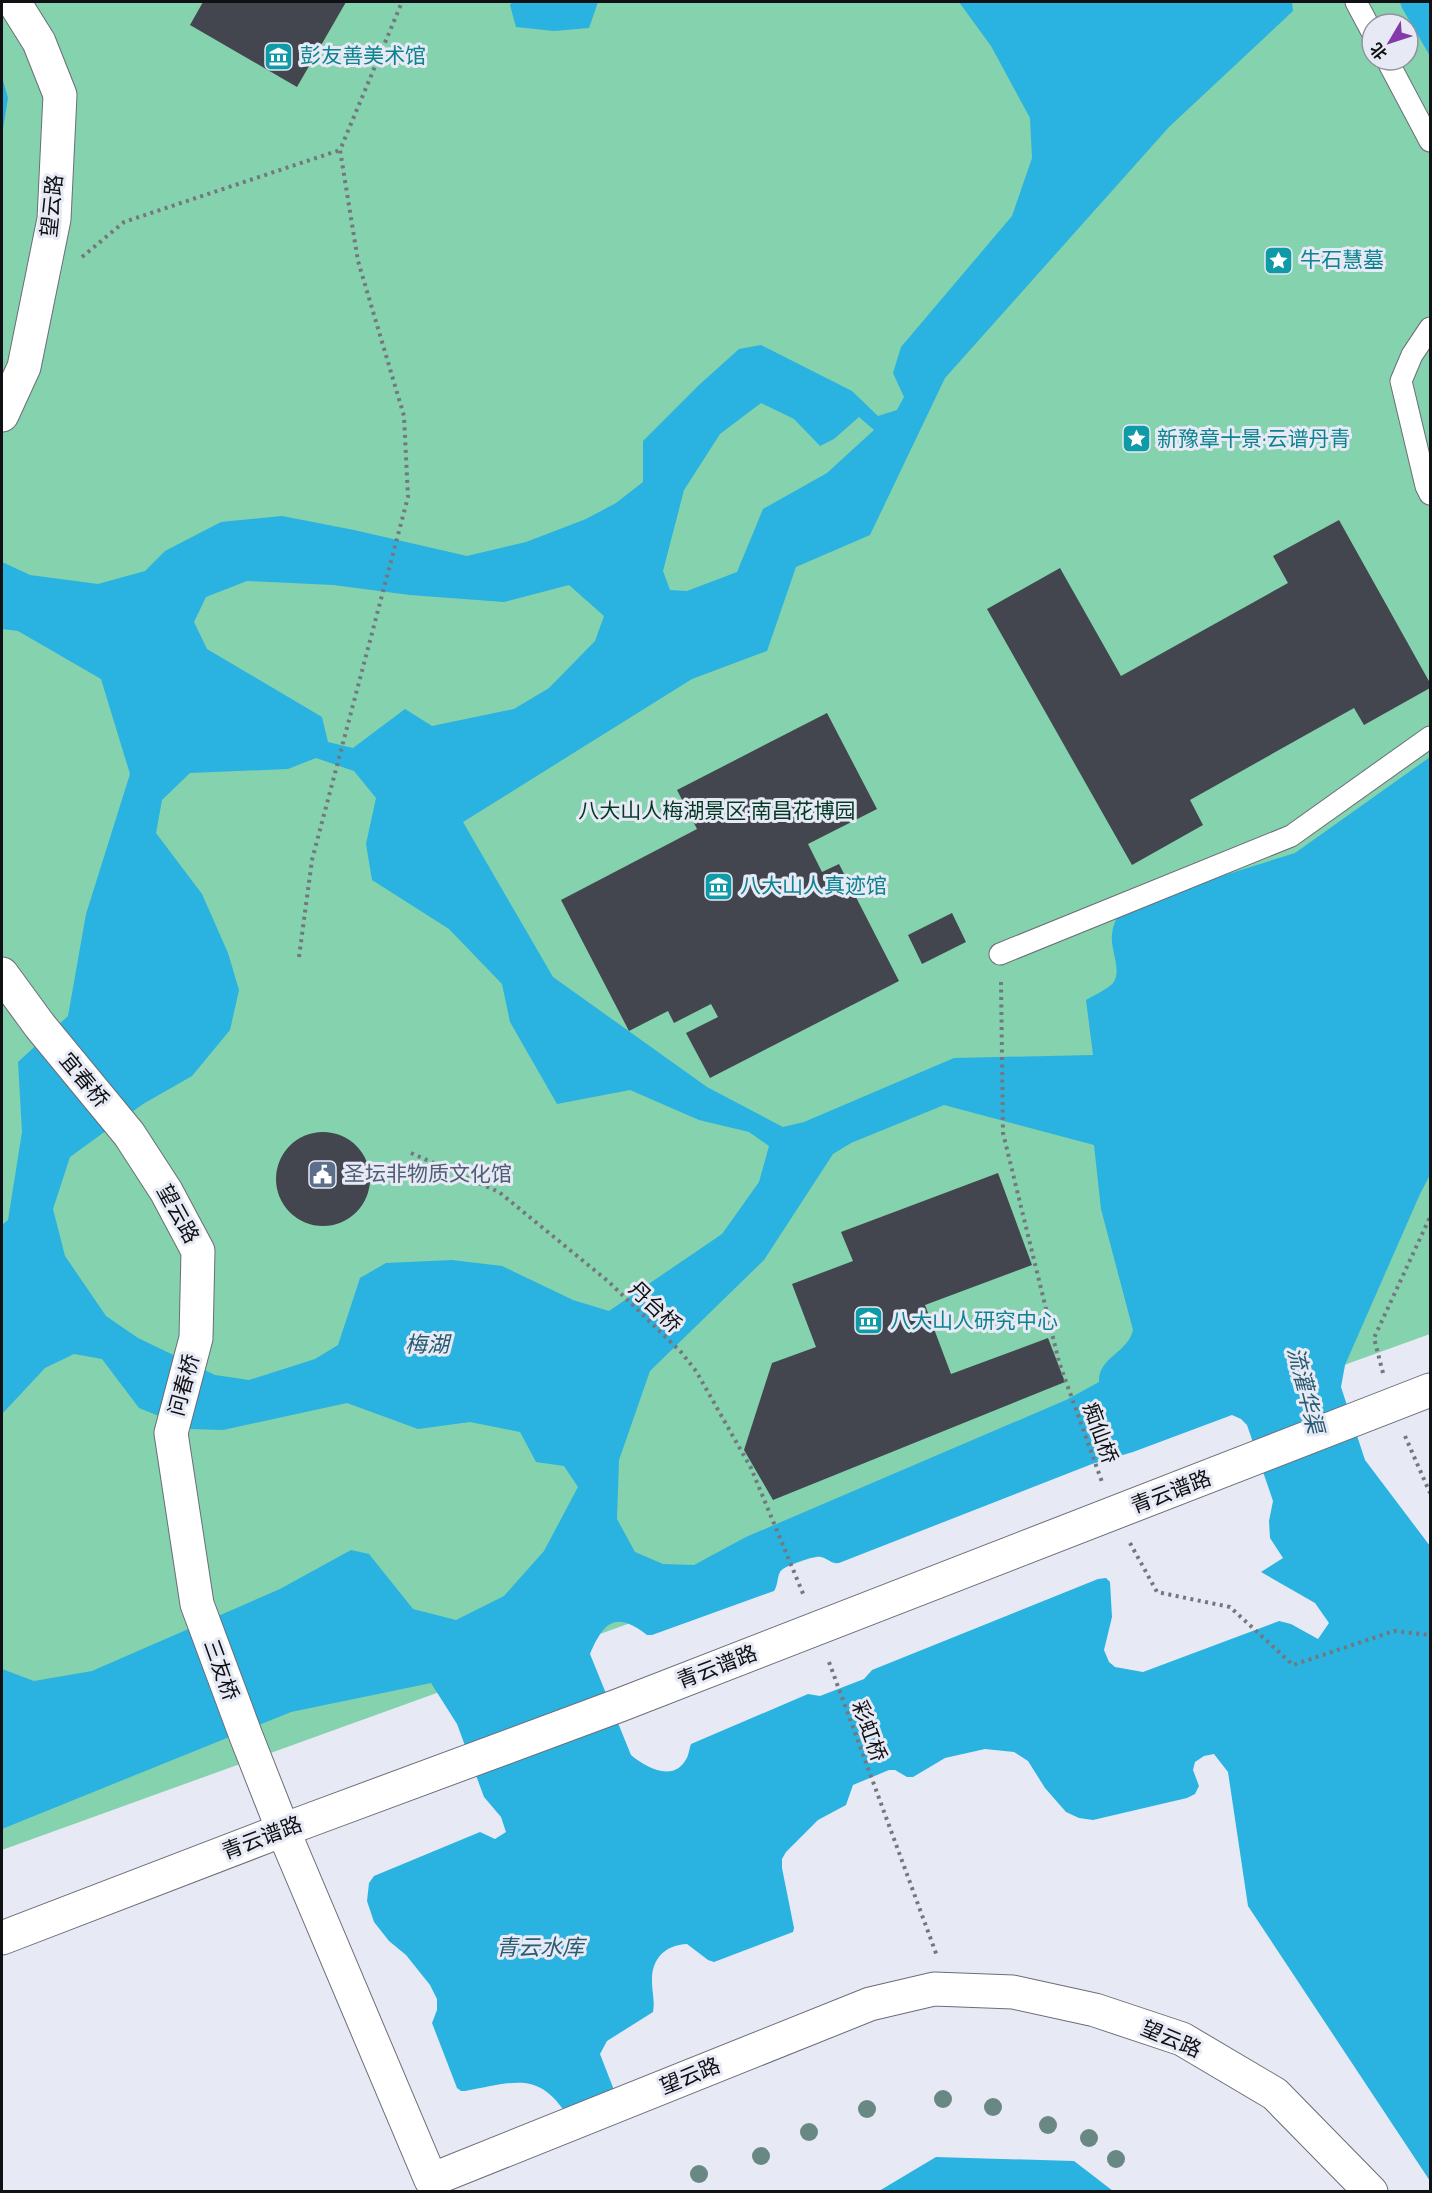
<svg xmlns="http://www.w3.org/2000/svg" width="1432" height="2193" viewBox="0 0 1432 2193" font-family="'Titillium Web','Noto Sans SC',sans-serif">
<rect width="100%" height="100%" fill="#e7eaf5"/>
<path fill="#85d2ae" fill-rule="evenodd" d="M2,2H1430V1334L2,1850ZM1372,24H1408V60H1372Z"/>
<path fill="#2ab2e1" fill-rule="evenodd" d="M512,2H598L589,28L554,31L516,27L510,5Z
M959,2H1292L1293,11L1169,127L945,378L870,535L796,567L767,651L692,679L463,822L553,977L707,1087L783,1127L804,1122L954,1058L1093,1055L1086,1000C1094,995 1104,991 1111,985C1124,974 1110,950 1112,935C1113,922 1118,915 1126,906L1295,853L1430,757V1175L1420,1194L1345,1365L1341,1387L1365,1460L1430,1546V2181L1248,1906L1228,1772L1214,1754L1204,1756L1195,1762L1193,1770L1199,1786L1195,1794L1187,1798L1093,1820L1079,1818L1066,1812L1045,1788L1028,1761L1014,1752L985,1749L945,1758L913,1777H907L895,1770H889L853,1785L846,1805L818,1820L786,1852L782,1859V1868L794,1928L793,1932L714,1962L708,1960L687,1944C665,1945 651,1959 652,1982C652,1992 655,2001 653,2012L607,2041L600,2054L614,2090L568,2117C539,2069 512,2083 465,2091H461L457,2088L432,2023L437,2010V1999L430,1985L406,1955L389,1941L374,1922L367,1901L369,1883L374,1876L480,1832L495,1839L506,1832L501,1817L484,1797L457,1724L431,1683L291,1712L2,1829V1669L34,1681L92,1671L280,1589L351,1550L369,1554L413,1609L456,1620L504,1596L544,1551L578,1487L564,1466L536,1462L520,1432L470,1422L418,1429L347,1403L223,1430L191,1429L139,1408L102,1359L74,1354L45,1368L2,1414V1225L8,1220L22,1132L18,1062L68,1016L86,914L130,774L101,679L18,631L2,629V562L30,575L98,584L145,571L165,551L221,522L282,516L354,530L467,556L526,542L586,519L616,503L643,482V441L699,385L739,349L761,345L852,391L878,416L897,410L904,397L893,373L901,347L1012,216L1032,158L1030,118L991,46ZM761,403L794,419L820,446L834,439L859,417L874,430L827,473L763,509L737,572L687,591L670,590L663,571L684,490L720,434ZM247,581L333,585L410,595L504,602L569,585L604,616L595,641L549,688L514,709L432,726L405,709L353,748L328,742L322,717L207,649L194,622L206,597ZM316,758L354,771L376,798L366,844L372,880L449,929L502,984L510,1022L557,1104L630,1090L699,1120L749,1132L769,1146L759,1182L722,1234L609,1311L573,1300L502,1266L452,1260L386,1263L360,1278L338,1345L315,1359L249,1380L215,1375L138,1338L106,1316L65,1256L53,1209L70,1157L143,1104L192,1076L230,1030L239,990L228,953L202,894L156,833L162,800L190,773L288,769ZM944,1105L1094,1145L1101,1209L1133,1330C1128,1353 1098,1357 1099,1382L1066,1400L746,1537L694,1565L663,1564L635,1552L617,1519L619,1460L650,1371L764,1260L833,1154L851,1143ZM1232,1415L1241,1419L1247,1425L1273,1501L1269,1521L1270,1538L1283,1558L1261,1572L1315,1603L1329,1623L1318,1639L1291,1624L1279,1621L1143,1672L1115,1667L1109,1662L1104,1650L1112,1617L1110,1582L1106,1578L1098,1579L872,1670L864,1679L820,1696L808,1694L691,1744C689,1749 689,1756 685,1761C672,1782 645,1767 631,1755L590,1654C604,1621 616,1611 647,1635H652L774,1591C778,1585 777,1578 780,1572C783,1566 815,1555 821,1557C829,1559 831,1564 839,1563L1092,1464L1133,1452Z
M1400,2H1430V56L1402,8Z
M2,77L8,98L2,135Z
M936,2157L1074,2161L1113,2191H879Z"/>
<path fill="#43464e" d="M203,2H346L297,87L190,25Z
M1339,520L1430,683V688L1364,725L1354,708L1190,800L1203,825L1132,865L987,609L1060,568L1121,676L1288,583L1273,556Z
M827,713L877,809L808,844L822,872L839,864L899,981L710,1078L686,1033L718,1017L711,1004L674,1023L668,1011L629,1031L561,900L697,829L677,790Z
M952,913L966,942L922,964L908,935Z
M276 1179a47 47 0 1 1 94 0a47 47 0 1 1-94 0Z
M998,1173L1032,1265L925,1305L951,1374L1048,1338L1065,1382L773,1500L744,1450L772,1363L816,1347L792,1284L853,1261L841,1232Z"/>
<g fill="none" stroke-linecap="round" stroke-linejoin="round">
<defs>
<path id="lane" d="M1356,2L1372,32
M1387,60L1430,141
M1430,328L1412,355L1401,381L1426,486L1430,494
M1000,954L1291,836L1430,737"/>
<path id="street" d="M2,415L24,367L54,219L60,95L39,42L14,2
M2,974L40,1026L129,1134L166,1191L198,1251L196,1338L171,1433L197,1604L246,1736L283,1830L431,2180L870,2004L934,1989L1013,1992L1095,2010L1182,2039L1275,2094L1371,2192"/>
<path id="secondary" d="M2,1938L283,1830L620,1705L1430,1390"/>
</defs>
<use href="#lane" stroke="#6b6d77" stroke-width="23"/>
<use href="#street" stroke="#6b6d77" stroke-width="35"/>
<use href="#secondary" stroke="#6b6d77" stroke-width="35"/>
<path stroke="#75777e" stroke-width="4" stroke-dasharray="3 4.5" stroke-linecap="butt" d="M82,257L124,222L340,150
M299,957L312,860L408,497L404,416L358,261L340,150L402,2
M1001,982L1003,1133L1059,1362L1102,1482
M411,1153L499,1192L609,1282L681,1352L696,1371L751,1468L804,1596
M1383,1373L1374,1338L1430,1217
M1405,1436L1430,1493
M1130,1543L1157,1592L1230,1607L1293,1665L1394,1631L1430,1635
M829,1662L937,1956"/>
<use href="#lane" stroke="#fff" stroke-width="21"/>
<use href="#street" stroke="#fff" stroke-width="33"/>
<use href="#secondary" stroke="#fff" stroke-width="33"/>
</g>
<g fill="#6a8883">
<circle cx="943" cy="2099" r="9"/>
<circle cx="993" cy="2107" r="9"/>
<circle cx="867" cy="2109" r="9"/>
<circle cx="1048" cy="2125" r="9"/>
<circle cx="809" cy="2132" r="9"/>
<circle cx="1089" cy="2138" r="9"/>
<circle cx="761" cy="2156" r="9"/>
<circle cx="1116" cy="2159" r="9"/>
<circle cx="699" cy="2174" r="9"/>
</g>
<defs>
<symbol id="museum-square" viewBox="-11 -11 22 22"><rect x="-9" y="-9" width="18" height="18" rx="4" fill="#0f9aa8" stroke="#e7eaf5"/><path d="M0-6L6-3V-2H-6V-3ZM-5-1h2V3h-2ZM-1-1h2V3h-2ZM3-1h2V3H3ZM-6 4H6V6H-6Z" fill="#fff"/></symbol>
<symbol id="sight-square" viewBox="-11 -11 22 22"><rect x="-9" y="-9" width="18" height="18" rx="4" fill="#0f9aa8" stroke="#e7eaf5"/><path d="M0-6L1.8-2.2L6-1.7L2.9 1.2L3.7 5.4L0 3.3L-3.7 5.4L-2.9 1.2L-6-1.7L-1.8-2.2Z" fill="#fff"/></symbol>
<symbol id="civic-square" viewBox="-11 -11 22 22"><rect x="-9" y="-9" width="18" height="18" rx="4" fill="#5c6f8a" stroke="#e7eaf5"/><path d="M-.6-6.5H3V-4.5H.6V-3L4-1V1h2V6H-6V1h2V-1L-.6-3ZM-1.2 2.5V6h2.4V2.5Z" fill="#fff"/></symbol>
</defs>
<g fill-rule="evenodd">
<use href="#museum-square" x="262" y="40" width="33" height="33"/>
<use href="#sight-square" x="1262" y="244" width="33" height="33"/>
<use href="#sight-square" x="1120" y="422" width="33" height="33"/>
<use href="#museum-square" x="702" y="870" width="33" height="33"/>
<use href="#civic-square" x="306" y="1158" width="33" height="33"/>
<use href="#museum-square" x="852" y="1304" width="33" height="33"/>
</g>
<g text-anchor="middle" stroke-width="6" stroke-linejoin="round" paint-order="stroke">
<g font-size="21" fill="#0d838f" stroke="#e7eaf5" text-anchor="start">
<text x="300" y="63">彭友善美术馆</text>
<text x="1300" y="267">牛石慧墓</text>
<text x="1157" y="446">新豫章十景·云谱丹青</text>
<text x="740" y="893">八大山人真迹馆</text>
<text x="890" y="1328">八大山人研究中心</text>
</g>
<g font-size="21" fill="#101114" stroke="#e7eaf5">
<text transform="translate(52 206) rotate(-84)" y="7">望云路</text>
<text transform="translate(84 1080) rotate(50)" y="7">宜春桥</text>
<text transform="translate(178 1214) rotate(61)" y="7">望云路</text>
<text transform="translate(655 1307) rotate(44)" y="7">丹台桥</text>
<text transform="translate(184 1385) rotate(-75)" y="7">问春桥</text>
<text transform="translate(1100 1433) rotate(70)" y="7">痴仙桥</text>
<text transform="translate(1171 1492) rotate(-21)" y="7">青云谱路</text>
<text transform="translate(717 1667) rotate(-21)" y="7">青云谱路</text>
<text transform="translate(221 1670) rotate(70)" y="7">三友桥</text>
<text transform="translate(869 1731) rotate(70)" y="7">彩虹桥</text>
<text transform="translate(262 1838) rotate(-21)" y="7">青云谱路</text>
<text transform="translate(1171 2039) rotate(23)" y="7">望云路</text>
<text transform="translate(690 2076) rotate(-22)" y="7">望云路</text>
</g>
<g font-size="21" fill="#033825" stroke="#e7eaf5">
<text x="717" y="818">八大山人梅湖景区·南昌花博园</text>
</g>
<g font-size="21" fill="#4e5e75" stroke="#e7eaf5" text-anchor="start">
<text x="344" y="1181">圣坛非物质文化馆</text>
</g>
<g font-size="22" font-style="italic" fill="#2a5c71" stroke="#e7eaf5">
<text x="427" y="1352">梅湖</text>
<text transform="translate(1306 1390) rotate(76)" y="8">流灌华渠</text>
<text x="540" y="1955">青云水库</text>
</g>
</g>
<rect width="1432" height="2193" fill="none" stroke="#101114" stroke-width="6"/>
<g transform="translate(1390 42) rotate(231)"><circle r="28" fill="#e7eaf5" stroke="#91939b" stroke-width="1.5"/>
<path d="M0-4.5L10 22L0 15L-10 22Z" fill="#8339aa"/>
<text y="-9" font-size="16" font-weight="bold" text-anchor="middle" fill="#101114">北</text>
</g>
</svg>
